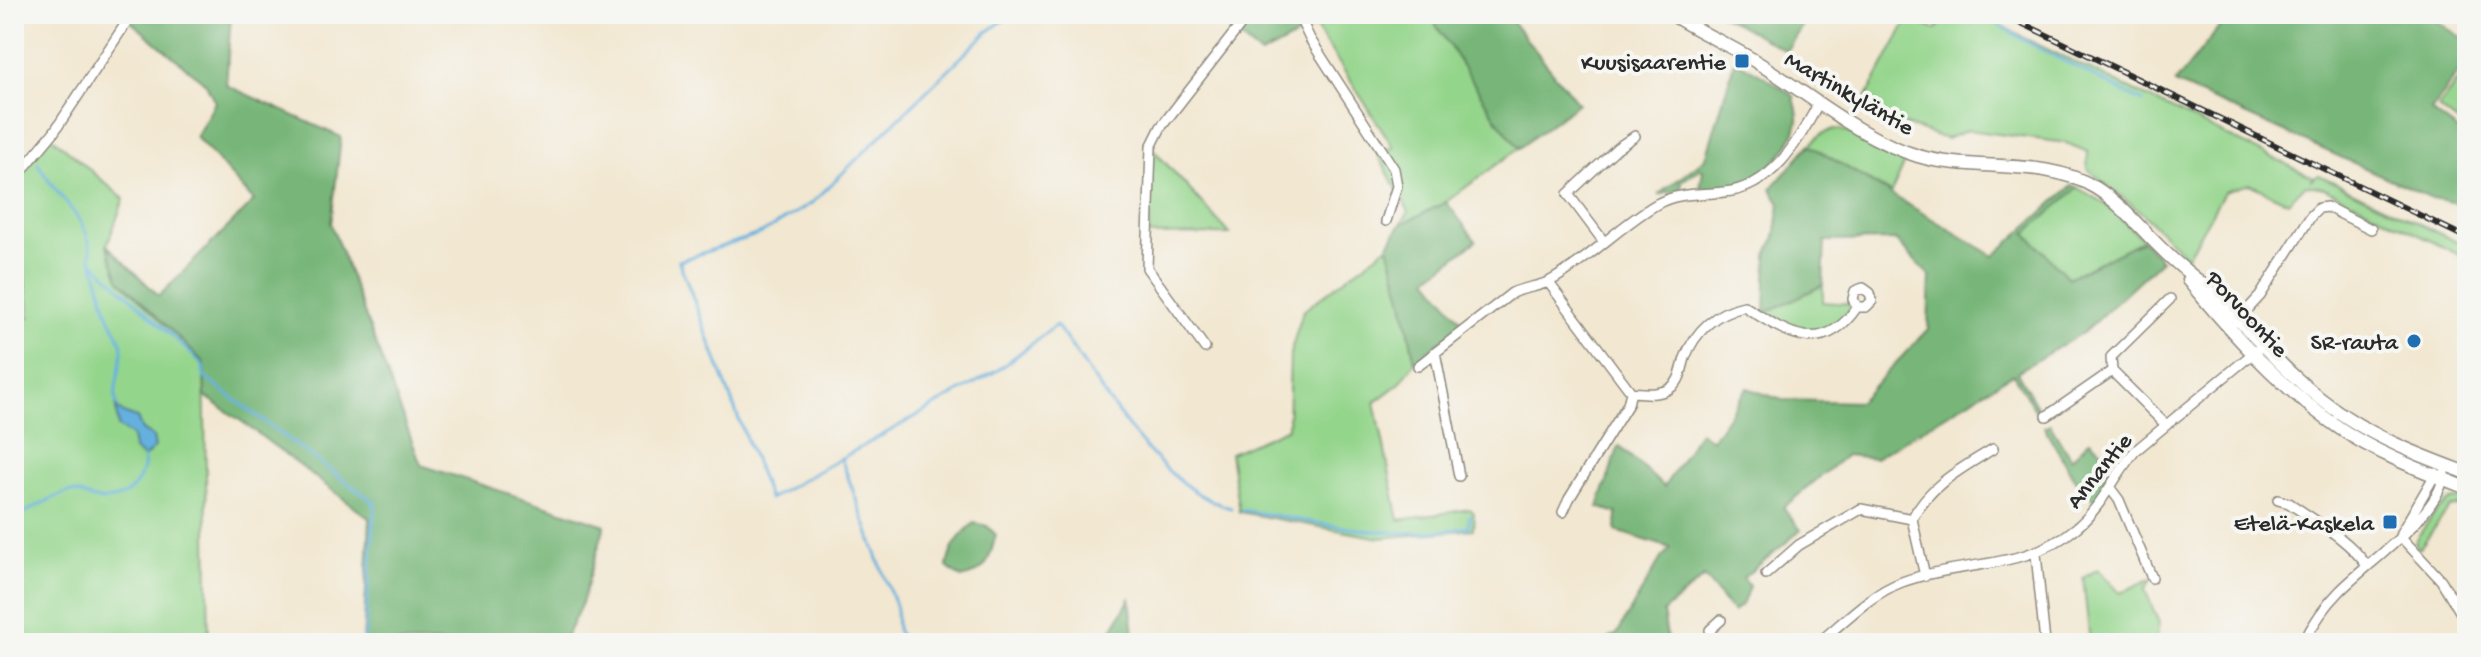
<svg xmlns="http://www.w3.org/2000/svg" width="2481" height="657" viewBox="0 0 2481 657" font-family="'Gochi Hand',sans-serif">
<rect width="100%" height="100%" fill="#f6f6f2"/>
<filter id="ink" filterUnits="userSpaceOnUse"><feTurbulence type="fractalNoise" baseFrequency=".0125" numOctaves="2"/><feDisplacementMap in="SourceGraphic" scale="16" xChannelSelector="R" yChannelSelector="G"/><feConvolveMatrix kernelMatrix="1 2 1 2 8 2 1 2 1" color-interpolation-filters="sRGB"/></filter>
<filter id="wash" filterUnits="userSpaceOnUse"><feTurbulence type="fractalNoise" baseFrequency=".006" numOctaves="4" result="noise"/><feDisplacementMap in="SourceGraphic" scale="32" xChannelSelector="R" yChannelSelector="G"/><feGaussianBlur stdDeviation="1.8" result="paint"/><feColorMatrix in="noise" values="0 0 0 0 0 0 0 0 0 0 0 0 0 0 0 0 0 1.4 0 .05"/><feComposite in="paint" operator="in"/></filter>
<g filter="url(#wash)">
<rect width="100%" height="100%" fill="#f2e7d0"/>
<path fill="#94d58c" stroke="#60805c" stroke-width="2" d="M1339,14H1429L1498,121L1519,148L1446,202L1400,225L1409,212L1376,151L1394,148L1315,26Z
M1946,14H1980L2024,38L2313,177L2310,181L2319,175L2467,247V259L2325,188L2305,185L2288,202L2249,184L2224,192L2187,257L2143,214L2087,169L2088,152L2066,143L1968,130L1946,139L1888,119L1863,104L1908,19L1936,30Z
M2467,68V129L2438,108Z
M1834,129L1842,130L1906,160L1891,193L1809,145L1822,134Z
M51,136L124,199L107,245L119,279L204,363L209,643H14V319L30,317L21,253H14V182Z
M1151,147L1230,234L1149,235Z
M2078,188L2104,203L2143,240L2068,278L2025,233Z
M1388,246L1402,297L1415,362L1400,383L1375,402L1399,520L1470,509L1474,513L1473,529L1380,538L1239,512L1230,453L1288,428L1290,354L1303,311Z
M1823,285V302L1851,304C1844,333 1802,335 1780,325C1775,323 1769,316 1765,313Z
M2454,499L2467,500V505L2450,507L2419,549L2415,543C2423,528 2438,505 2454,499Z
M2098,569L2120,593L2152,578L2145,590L2159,623L2156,643H2090L2083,578Z"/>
<path fill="#77b678" stroke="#517052" stroke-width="2" d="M132,14H231L226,85L341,137L331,224L421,465L605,525L582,603L563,643H363L370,519L244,423L205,396L204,363L119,279L107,245L159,296L254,201L196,137L215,102L206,84L129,20Z
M1211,14H1291L1296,18L1304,14H1339L1261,55Z
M1429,14H1506L1578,103L1519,148L1498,121Z
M1720,14H1810L1786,51Z
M2230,14H2425L2467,41V60L2431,111L2467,137V205L2432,198L2175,83Z
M1735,60L1764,76L1794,96C1795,104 1799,113 1798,121C1794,144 1771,171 1751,180C1735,188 1718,188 1700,189L1703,170L1700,169L1682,181L1681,190L1658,195L1706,158Z
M1809,145L1994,256L2072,186L2078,188L2026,233L2068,278L2143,240L2161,260L2084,332L2017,372L2038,408L2035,410L2013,374L1875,458L1846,455L1783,508L1801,530L1743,578L1749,586L1743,603L1733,612L1704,577L1663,612L1668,643H1602L1617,634L1661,558L1671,548L1616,531L1617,513L1598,507L1619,446L1664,487L1699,432L1712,440L1747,388L1782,400L1859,402L1928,329L1930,276L1895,240L1825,241L1823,285L1765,313L1767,255L1775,238L1780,204L1771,189Z
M1446,202L1476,241L1428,278L1463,323L1415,362L1402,297L1388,246L1400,225Z
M2050,424L2071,459L2090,440L2117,466L2096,501L2078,485L2044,427Z
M974,523L987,526L996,535C988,560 990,571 961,578L947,567C950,547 959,536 974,523Z
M1130,599L1135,643H1104Z"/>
<path fill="#65b0de" stroke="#486e84" stroke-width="2" d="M116,407L123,413L137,418L142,430L153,437L155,447L144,458L134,450L132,436L118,427Z"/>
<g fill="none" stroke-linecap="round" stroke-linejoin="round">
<path stroke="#65b0de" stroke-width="3" d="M1012,14L986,33L812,203L762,233L679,261L769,499L998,370L1056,325C1101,385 1156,488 1231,508
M1983,14L2025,41L2143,102
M38,163C54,197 93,219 91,260L203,365L204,377L375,503L364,643
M93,265C101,281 102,297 108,314C112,326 122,336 122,350C122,370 112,386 117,406
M841,458L896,608L897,629L904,643
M1241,510C1316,521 1392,543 1468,527L1470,515
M14,518C27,512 58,493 71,492C79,492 87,498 95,499C123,504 143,486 144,458"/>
</g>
</g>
<g filter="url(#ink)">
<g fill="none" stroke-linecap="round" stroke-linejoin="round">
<defs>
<path id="minor" d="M1298,14L1310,39L1394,169L1397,186L1386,221
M14,180L54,132L132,14
M1604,242L1568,194L1617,148L1635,136
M1549,283L1631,392L1628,404L1569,499L1563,512
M1863,288L1870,293L1872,301L1866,307H1857L1853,299L1855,291Z
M2236,322L2260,296L2311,216L2319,208L2327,207L2371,229
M1205,348L1147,268L1151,147L1161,127L1249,14
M1435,352L1459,476
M1418,366L1512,293C1524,287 1541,287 1552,280C1590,259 1620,225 1657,204C1678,192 1701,195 1724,192C1772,188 1798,142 1819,103
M2112,371L2111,357L2170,299
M1631,392C1644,393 1662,396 1673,386C1681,380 1682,367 1685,358C1695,331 1716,312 1744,306C1785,332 1822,359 1857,307
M2047,416L2112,371L2165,424
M2110,488L2119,500L2152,578
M2278,500L2289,503C2315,521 2349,539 2367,566
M1912,519C1928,486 1962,468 1993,449
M2401,533L2436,473
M2400,536L2441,580L2467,623
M2036,554L2045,643
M1766,574L1799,545L1861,509L1912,519L1925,576
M1712,643L1710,630L1721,620
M1818,643C1844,622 1870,594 1902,582C1961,560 2025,571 2076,528C2102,507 2114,476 2135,451L2257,350
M2303,643C2313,624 2324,607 2339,592C2367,563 2441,514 2444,473"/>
<path id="tertiary" d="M1671,14C1702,34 1736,48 1766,68C1815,99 1862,139 1918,156C1975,173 2044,156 2096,188C2123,205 2143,232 2167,254C2181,268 2198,279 2213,294C2256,336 2294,384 2346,417C2384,442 2425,457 2467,473
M2188,280C2232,333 2281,388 2338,427C2377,454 2423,471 2467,488"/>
</defs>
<use href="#minor" stroke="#8e897e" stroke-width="12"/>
<use href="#tertiary" stroke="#8e897e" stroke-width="15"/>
<use href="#minor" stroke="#fff" stroke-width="9"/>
<use href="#tertiary" stroke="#fff" stroke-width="12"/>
<defs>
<path id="rail" d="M2003,14L2467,238"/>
</defs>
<use href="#rail" stroke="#2b2b2b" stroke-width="6"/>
<use href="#rail" stroke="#f6f6f2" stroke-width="3" stroke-dasharray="9" stroke-linecap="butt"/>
</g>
</g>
<g fill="#1f6fb2" stroke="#f6f6f2" stroke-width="3">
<rect x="1734" y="53" width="16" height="16" rx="4"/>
<circle cx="2414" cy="341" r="8"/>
<rect x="2382" y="514" width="16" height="16" rx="4"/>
</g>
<g text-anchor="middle" stroke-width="8" stroke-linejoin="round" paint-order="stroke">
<g font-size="24" fill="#2b2b2b" stroke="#f6f6f2" text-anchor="end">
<text x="1726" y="69">Kuusisaarentie</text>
<text x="2398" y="349">SR-rauta</text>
<text x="2374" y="530">Etelä-Kaskela</text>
</g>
<g font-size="24" fill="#2b2b2b" stroke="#f6f6f2">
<text transform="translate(1850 92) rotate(30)" y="8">Martinkyläntie</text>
<text transform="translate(2248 313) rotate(47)" y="8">Porvoontie</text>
<text transform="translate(2098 470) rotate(-51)" y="8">Annantie</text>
</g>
</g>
<rect width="2481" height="657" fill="none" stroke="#f6f6f2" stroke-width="48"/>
</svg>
